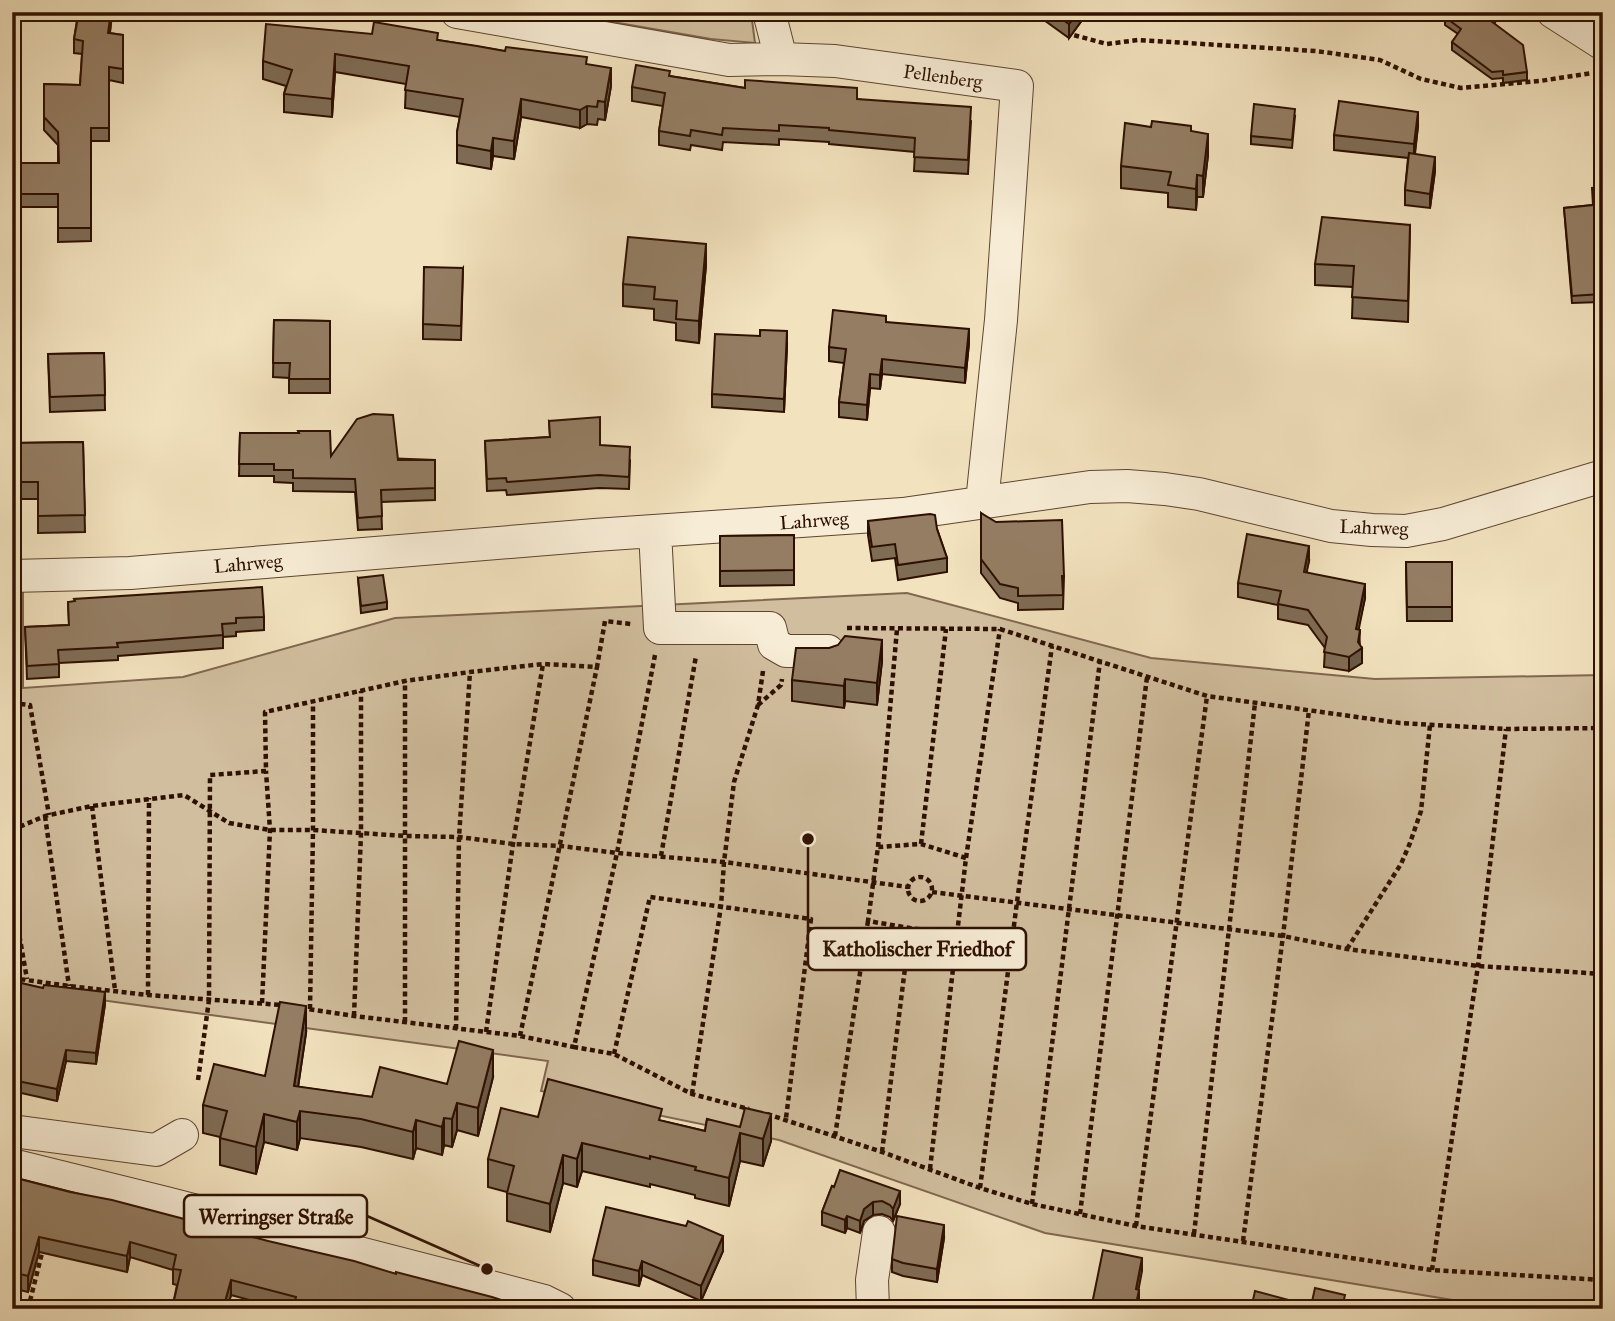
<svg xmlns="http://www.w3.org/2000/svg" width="1615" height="1321" viewBox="0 0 1615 1321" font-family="'IM FELL Great Primer',serif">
<rect width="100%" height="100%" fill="#f2e2be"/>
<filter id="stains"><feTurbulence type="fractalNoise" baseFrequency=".00286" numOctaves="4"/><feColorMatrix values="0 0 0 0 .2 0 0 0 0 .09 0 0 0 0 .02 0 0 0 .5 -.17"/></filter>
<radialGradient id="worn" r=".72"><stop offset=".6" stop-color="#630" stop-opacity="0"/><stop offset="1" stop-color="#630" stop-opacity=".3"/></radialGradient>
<path fill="#d1be9e" stroke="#80674f" stroke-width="2" d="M555,12H751L755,43L711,39Z
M23,586V688L183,677L395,618L907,593L1151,658L1375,679L1603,675V1308L1477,1304L1045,1233L779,1140L541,1091L548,1061L64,995L12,990V587Z"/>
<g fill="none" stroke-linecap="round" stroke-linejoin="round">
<defs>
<path id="minor" d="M457,12L729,60L781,59L835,61L1017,86L1001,320L982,502
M769,12L781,59
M1553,12L1603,44
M655,531L660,628H770L774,644L786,651H828
M12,576L130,573L595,535L903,514L1090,487L1127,486L1165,489L1199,494L1331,526L1372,530L1406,531L1443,524L1603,476
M12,1131L156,1150L182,1135
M12,1165L166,1203L483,1285L544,1301L560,1309
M873,1309L872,1280L879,1232"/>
</defs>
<use href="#minor" stroke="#5f4430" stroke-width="34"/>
<path stroke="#2e1000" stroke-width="4.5" stroke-dasharray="5 3.5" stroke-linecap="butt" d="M1066,33L1107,44L1138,40L1316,51L1380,60L1421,79L1461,88L1540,81L1592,73
M847,628L1000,629L1207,696L1400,723L1506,729L1603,728
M655,655L617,853L574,1047L614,1054L692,1094L749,1109
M12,703L30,705L49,815
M758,705L781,685L782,679
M92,806L115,990
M45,816L69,986
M12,830L45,816L92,806L184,795L229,823L270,830H313L406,836L459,837L513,844L561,846L617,853L724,862L908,887
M921,844L946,629
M878,847L897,629
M661,856L696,656
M966,858L921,844L878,847L868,921L910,928L957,934L966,858L1000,629
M908 889a12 12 0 1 1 24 0a12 12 0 1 1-24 0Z
M932,892L1283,936L1347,949L1478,966L1603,974
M12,894L27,979
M1347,949L1401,864L1410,843L1421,811L1430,725
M12,978L69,986L148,995L282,1005
M148,995L149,798
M262,1003L270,830L266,771
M301,1008L354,1016L520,1036L574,1047
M310,1009L313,830V702
M354,1016L361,833V691
M405,1022V681
M456,1029L459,837L470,672
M486,1032L513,844L543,664
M520,1036L597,667
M614,1054L650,897L811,919L786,1118
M198,1080L209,1000L210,775L266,771L265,712L405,681L470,672L543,664L597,667L605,621L631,624
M692,1094L721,906L724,862L734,782L758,705L763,671
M767,1114L882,1152L980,1188L1032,1204L1136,1226L1432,1270L1603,1280
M835,1136L868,921
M882,1152L910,928
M930,1169L957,934
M980,1188L1017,902L1052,646
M1032,1204L1100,661
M1080,1214L1147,677
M1136,1226L1207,696
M1194,1234L1255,703
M1243,1241L1283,936L1309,710
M1432,1270L1478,966L1506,729
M28,1309L43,1249"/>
<use href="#minor" stroke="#f7ecd5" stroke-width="32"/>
</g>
<path fill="#7f6c55" stroke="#2e1000" stroke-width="2" d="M71,12H112L110,33L123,35V83L109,80V141H91V241L58,242V207H13L14,163H58V145L44,130V84L80,85L82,54L74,53V39L77,20L71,19Z
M1037,12H1088L1069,38L1037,15Z
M1445,17L1497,19L1494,24L1527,72V80L1503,83V78L1492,79L1452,50V42L1458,34L1445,25Z
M438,40L587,65L611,86L605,120L598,119L597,125L587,124L580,128L521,117L514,159L493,156L491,169L457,163V132L460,117L405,108L406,84L335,72L332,117L284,112V94L286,86L263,79V61Z
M670,76L745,88L857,99L971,121L968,174L914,171L915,152L829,144V142L779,139V145L723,142L722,150L691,145L690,150L659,145V131L663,106L632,101V87Z
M1295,116L1292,148L1251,144V136Z
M1418,126L1415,154L1435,171L1430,208L1405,205V190L1408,158L1334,150V135Z
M1151,127L1191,131L1208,155L1203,197H1197L1196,210L1168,207V193L1121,188V166Z
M1603,187V317H1602L1601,302L1572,303L1564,208L1593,205Z
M1410,225L1408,322L1352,318L1353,287L1315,285V264Z
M706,265L699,343L676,340V323L654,320V309L623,306V284Z
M463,268L461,340L423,339V324Z
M274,320L330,321V393H289V378L273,377Z
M886,322L969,343L965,383L882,374L880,389L870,388L867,420L839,417V402L844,363L829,361V347Z
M787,345L784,412L712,407V394Z
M104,353L105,410L50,412L48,354Z
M549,421L630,460L629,489L599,488L507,495L506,490L487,491L485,441L550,437Z
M240,433L331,456L435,460V500L381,502L382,529L358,530L355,492L293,491V483L274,482V476H239Z
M83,442L85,532L38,533V499H12V443Z
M981,513L1064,576L1063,609L1018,610V603L1000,598L981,573Z
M868,521L937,529L947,558V572L898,580L895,558L872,561L868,535Z
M794,535V585L720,586V536Z
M1309,561L1306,572L1365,598L1358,629L1362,663L1349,671L1324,667L1325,648L1308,625L1278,619V605L1238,597V583Z
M1406,562H1452V621H1407Z
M358,578L387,602V609L361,613Z
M68,602L264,617V630L236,632V636L223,637V648L118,656V660L59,663V677L27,679L25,627L69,625Z
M882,661L877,705L845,701L844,708L792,701V680Z
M12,981L105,1004L96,1064L66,1061L57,1101L12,1091Z
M306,1033L298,1087L372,1097L493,1077L478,1136L457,1130L452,1147L444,1145L442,1155L416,1148L413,1159L361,1147L300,1138L297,1150L264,1142L256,1174L220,1165V1137L203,1133V1105L265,1076Z
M538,1117L662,1121L705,1131L707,1119L771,1141L763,1166L740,1161L729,1206L695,1198V1195L650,1184V1187L582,1171L577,1187L563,1183L550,1232L507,1221V1192L488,1187V1159Z
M12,1177L396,1274L529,1309H283L231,1295L227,1309H172L177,1285L173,1284V1270L130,1257L127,1272L39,1252L28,1292L12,1288Z
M832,1186L900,1204L893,1221L890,1217L882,1214L873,1215L864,1221L860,1233L847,1228L845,1233L822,1225V1212Z
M686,1226L723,1251L701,1301L642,1275L639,1286L593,1275V1260Z
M944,1238L937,1282L903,1276L892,1272V1259Z"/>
<path fill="#685845" stroke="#2e1000" stroke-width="2" d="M111,12H112V16L108,46V33Z
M1078,12H1088L1069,38V24Z
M1497,12V19L1491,29V21Z
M335,54V72L332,117V99Z
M611,68V86L605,120V102Z
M521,99V117L514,159V141Z
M587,106V124L580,128V110Z
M1418,112V126L1414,159V144Z
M1208,134V155L1203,197V176Z
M493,138V156L491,169V151Z
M1435,157V171L1430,208V194Z
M1197,175V197L1196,210V189Z
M706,244V265L699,343V321Z
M969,329V343L965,383V368Z
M787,331V345L784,412V399Z
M882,359V374L880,389V375Z
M870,374V388L867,420V405Z
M1309,546V561L1304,586V572Z
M1365,584V598L1356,643V629Z
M1360,630L1359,650L1362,648V663L1349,671V657L1358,642Z
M882,640V661L877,705V683Z
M845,679V701L844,708V686Z
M105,992V1004L96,1064V1053Z
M306,1006V1033L294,1114V1086Z
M66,1050V1061L57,1101V1089Z
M493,1050V1077L478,1136V1108Z
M457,1103V1130L452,1147V1119Z
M300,1111V1138L297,1150V1122Z
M264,1114V1142L256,1174V1147Z
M771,1114V1141L763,1166V1139Z
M444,1118V1145L442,1155V1127Z
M416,1120V1148L413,1159V1132Z
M740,1133V1161L729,1206V1178Z
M582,1143V1171L577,1187V1159Z
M563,1155V1183L550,1232V1204Z
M900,1191V1204L893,1221V1209Z
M873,1202V1215L864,1221L860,1233V1221L864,1209Z
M847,1216V1228L845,1233V1220Z
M944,1225V1238L937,1282V1269Z
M723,1236V1251L701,1301V1286Z
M39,1237V1252L28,1292V1276Z
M130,1242V1257L127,1272V1256Z
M1142,1258V1271L1136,1303V1289Z
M642,1261V1275L639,1286V1271Z
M231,1280V1295L227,1309H223Z
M1139,1290V1304L1138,1309H1135Z"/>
<path fill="#947d63" stroke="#2e1000" stroke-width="2" d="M79,12H111L108,33L123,35V69L109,67V128H91V228H58V194H13L14,163H59L58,132L44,117V84L80,85L83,41L74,39Z
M1052,12H1078L1069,24Z
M1448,12H1497L1491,21L1523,45L1527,72L1503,75V71L1492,72L1452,42L1461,29L1445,17Z
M374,22L438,33L437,40L477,46L505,51L506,47L587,57L586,64L611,68L605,102L598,101L597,107L587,106L580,110L521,99L514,141L493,138L491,151L457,145V132L463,99L405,90L409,66L335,54L332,99L284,94L292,70L263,61L266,24L372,34Z
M636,65L670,71L669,76L745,88V80L857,88V99L971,107L968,160L914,157L915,138L829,130V128L779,125V131L723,128L722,135L691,130L690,136L659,131L665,93L632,87Z
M1339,101L1418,112L1414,144L1334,135Z
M1254,104L1295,109L1292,140L1251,136Z
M1152,121L1191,126V131L1208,134L1203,176L1197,175L1196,189L1168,185L1171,172L1121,166L1125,123L1151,127Z
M1409,153L1435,157L1430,194L1405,190Z
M1603,187V309H1602L1601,294L1572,296L1564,208L1593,205L1592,188Z
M1322,217L1410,225L1408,301L1352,297L1354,266L1315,264Z
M628,237L706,244L699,321L676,319L677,301L654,299L655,287L623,284Z
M424,267L463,268L461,326L423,324Z
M833,310L886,316V322L969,329L965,368L882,359L880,375L870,374L867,405L839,402L846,349L829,347Z
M274,320L330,321V379H289L290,363H273Z
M760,330L787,331L784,399L712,394L715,334L760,336Z
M104,353L105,395L50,397L48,354Z
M373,414L393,415L398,460H435V488L381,490L382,516L358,518L355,479L293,478V470H274V464H239L240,433H299L298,431H330L331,456L357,419Z
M600,417V445L630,447L629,477L599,475L507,482L506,478L487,479L485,441L550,437L549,421Z
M83,442L85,515L38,516V482H12V443Z
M981,513L996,522L1062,520L1064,576H1062L1063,595L1018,596V588L1000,584L981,559Z
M930,514L935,515L937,529L947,558L898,565L895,544L872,547L868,521Z
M1247,534L1309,546L1304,572L1365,584L1356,629L1360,630L1358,642L1362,648L1349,657L1324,652L1327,637L1308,610L1278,604L1281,591L1238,583Z
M794,535V570L720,571V536Z
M1406,562H1452V607H1407Z
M383,575L387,602L361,606L358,578Z
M262,587L264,617L236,618V623L222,624L223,635L117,643L118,647L58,650L59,664L27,666L25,627L69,625L68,602L75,601L74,599Z
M845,636L882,640L877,683L845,679L844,686L792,680L796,648H829L838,645Z
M12,981L43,988L44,985L105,992L96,1053L66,1050L57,1089L12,1080Z
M280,1002L306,1006L294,1086L372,1097L380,1067L447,1084L459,1041L493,1050L478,1108L457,1103L452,1119L444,1118L442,1127L416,1120L413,1132L361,1119L300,1111L297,1122L264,1114L256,1147L220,1138L227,1111L203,1105L214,1064L265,1076Z
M548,1079L662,1109L659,1120L705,1131L707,1119L740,1127L745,1108L771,1114L763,1139L740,1133L729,1178L695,1170L696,1167L650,1156V1159L582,1143L577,1159L563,1155L550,1204L507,1193L514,1166L488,1159L501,1108L538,1117Z
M840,1170L900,1191L893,1209L890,1205L882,1201L873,1202L864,1209L860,1221L847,1216L845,1220L822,1212L832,1186L834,1187Z
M12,1177L70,1192L112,1200L268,1241L354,1261L396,1274V1272L492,1297L529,1309H293L296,1297L231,1280L223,1309H172L181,1270L173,1269L176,1255L130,1242L127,1256L39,1237L28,1276L12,1272Z
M606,1207L686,1226L688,1221L723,1236L701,1286L642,1261L639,1271L593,1260Z
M897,1216L944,1225L937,1269L903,1263L892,1259Z
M1103,1250L1142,1258L1136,1289L1139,1290L1135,1309H1091Z
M1315,1288L1345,1295L1342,1309H1251L1255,1291L1311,1306Z
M678,1305L687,1309H677Z
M1583,1306H1603V1309H1583Z"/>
<g text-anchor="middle" stroke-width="7" stroke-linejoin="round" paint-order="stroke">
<g font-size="19" fill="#2e1000" stroke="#f7ecd5">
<text transform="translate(943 76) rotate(8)" y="7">Pellenberg</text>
<text transform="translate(814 520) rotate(-4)" y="7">Lahrweg</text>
<text transform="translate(1374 527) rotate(2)" y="7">Lahrweg</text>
<text transform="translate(248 563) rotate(-5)" y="7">Lahrweg</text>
</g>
</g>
<path fill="none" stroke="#2e1000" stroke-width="2.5" d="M808 839L808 949M487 1269L367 1216"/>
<g fill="#2e1000" stroke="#f7ecd5" stroke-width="2.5">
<circle cx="808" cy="839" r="7"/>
<circle cx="487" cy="1269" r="7"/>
</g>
<g fill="#f7ecd5" stroke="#2e1000" stroke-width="2.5">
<rect x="808" y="928" width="218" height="42" rx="7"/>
<rect x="184" y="1195" width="183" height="42" rx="7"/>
</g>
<g font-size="21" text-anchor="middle" font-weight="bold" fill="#2e1000">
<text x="917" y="956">Katholischer Friedhof</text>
<text x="276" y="1224">Werringser Straße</text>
</g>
<rect width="1615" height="1321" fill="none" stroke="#f2e2be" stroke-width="42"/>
<rect x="14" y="14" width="1587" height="1293" fill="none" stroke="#2e1000" stroke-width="3.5"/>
<rect x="21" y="21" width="1573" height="1279" fill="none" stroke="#2e1000" stroke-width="2"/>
<rect width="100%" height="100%" filter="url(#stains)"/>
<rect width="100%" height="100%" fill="url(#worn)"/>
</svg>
